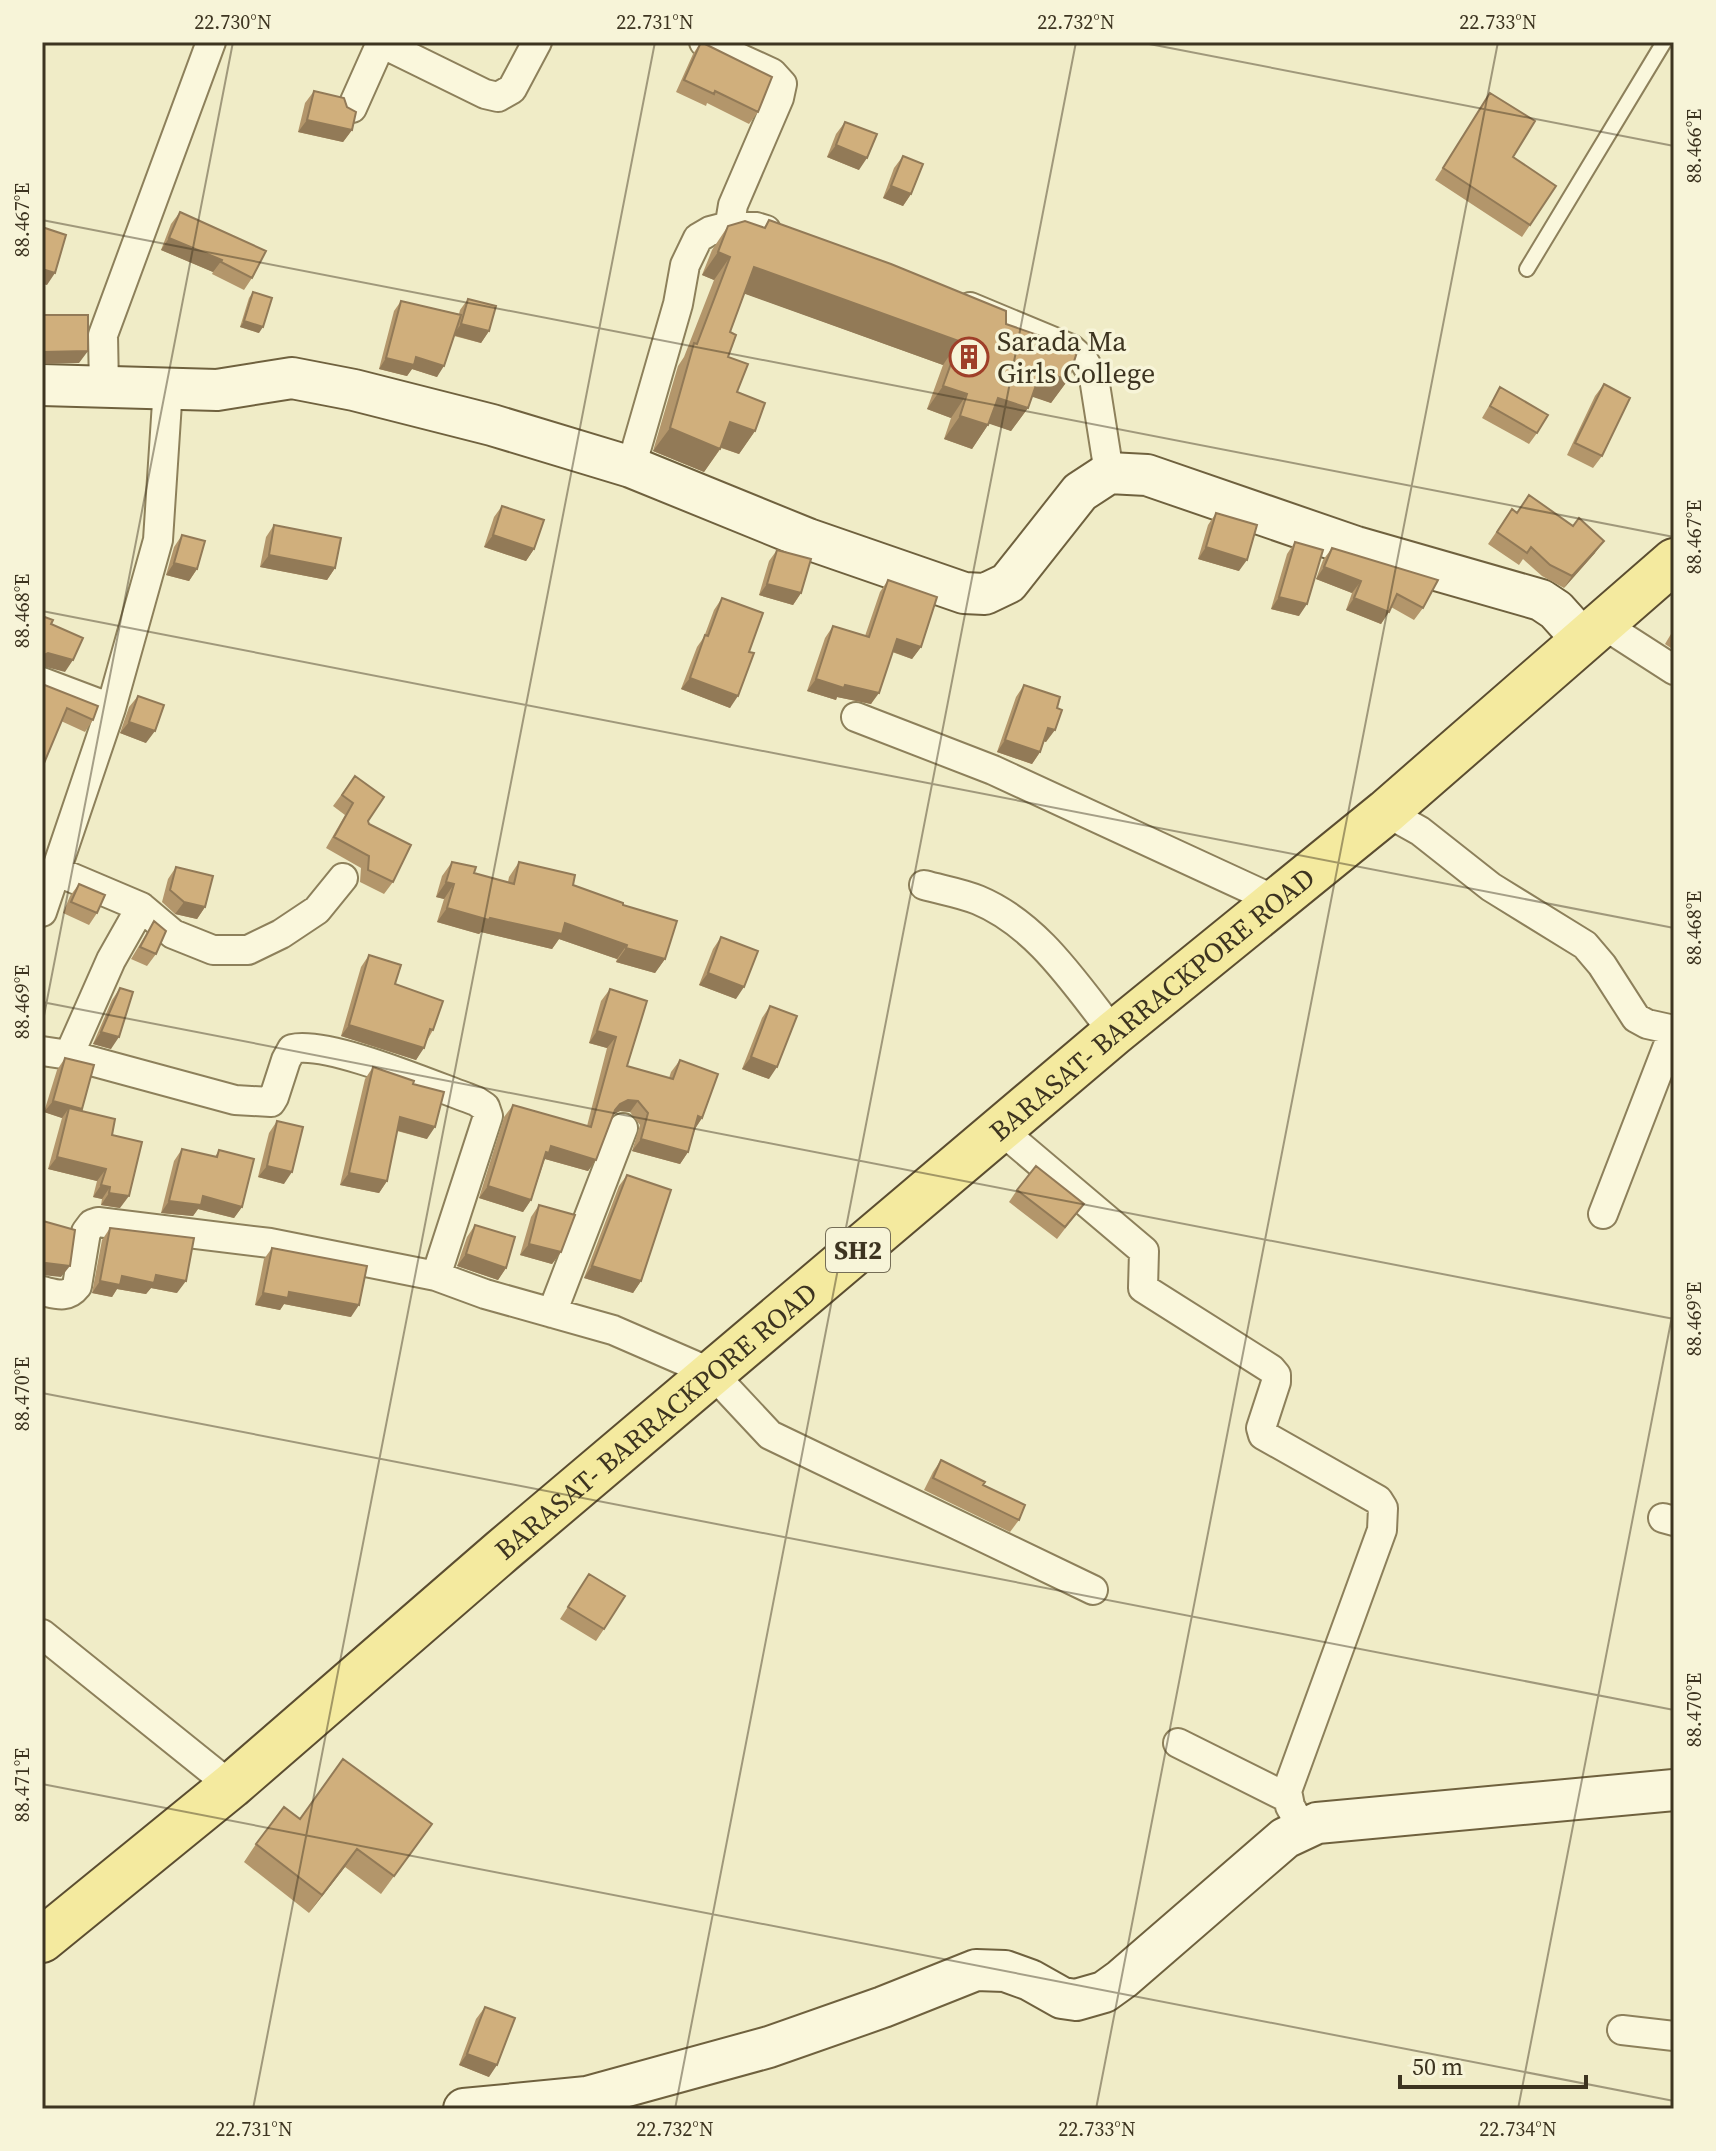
<svg xmlns="http://www.w3.org/2000/svg" width="1716" height="2151" viewBox="0 0 1716 2151" font-family="'Source Serif 4',serif">
<rect width="100%" height="100%" fill="#f0ecc7"/>
<g fill="none" stroke-linecap="round" stroke-linejoin="round">
<defs>
<path id="lane" d="M1527,269L1664,42"/>
<path id="street" d="M379,42L485,94L498,97L512,89L537,42
M704,42L772,73L782,84L779,98L733,205L731,217L733,225L756,227L766,230
M352,108L381,43
M970,307L1071,349L1084,361L1094,378L1109,473
M104,388L103,335L211,42
M631,467L678,304L685,265L698,238L710,231L733,225
M1601,623L1674,670
M42,682L111,708L42,912
M111,708L158,540L168,387
M856,717L993,770L1279,902
M1386,812L1420,831L1491,887L1585,945L1602,965L1636,1018L1647,1024L1674,1030
M56,871L141,907L173,934L213,950H248L281,934L317,910L343,878
M924,885C942,890 961,893 978,900C1038,925 1075,984 1114,1033
M42,1051L69,1055L235,1100L271,1102L274,1097L286,1060L292,1049C328,1040 436,1087 476,1101L485,1107L488,1116L436,1276
M69,1055L111,960L141,907
M1001,1130L1144,1251L1143,1288L1271,1369L1276,1375V1382L1261,1428L1263,1435L1378,1500L1383,1508L1382,1530L1287,1791L1290,1806L1302,1828
M1603,1214L1674,1030
M42,1291C56,1294 67,1299 77,1286L86,1232L92,1224L98,1222L270,1243L436,1276L485,1294L613,1330L712,1373L770,1435L1093,1590
M552,1313L623,1128
M1663,1518L1674,1521
M42,1634L231,1786
M1178,1743L1288,1798
M1622,2030L1674,2036"/>
<path id="secondary" d="M42,385L217,390L292,378L354,390L492,425L631,467L808,539L964,593L985,594L1008,583L1080,492L1109,473L1147,475L1356,547L1541,600L1556,610L1583,640
M464,2109L587,2097L769,2047L883,2007L976,1970L1005,1971L1030,1980L1062,1998L1076,2000L1104,1992L1122,1979L1285,1838L1317,1823L1674,1790"/>
<g id="primary">
<path id="s1" d="M42,1940L231,1786L502,1551L1114,1033L1386,812L1674,561"/>
</g>
</defs>
<use href="#lane" stroke="#8d805b" stroke-width="18"/>
<use href="#street" stroke="#8d805b" stroke-width="32"/>
<use href="#secondary" stroke="#6f613e" stroke-width="44"/>
<use href="#primary" stroke="#5b4d30" stroke-width="48"/>
<use href="#lane" stroke="#faf7dc" stroke-width="14"/>
<use href="#street" stroke="#faf7dc" stroke-width="28"/>
<use href="#secondary" stroke="#faf7dc" stroke-width="40"/>
<use href="#primary" stroke="#f4ea9f" stroke-width="44"/>
</g>
<path fill="#b3966b" d="M701,42L758,112L749,124L707,103L706,106L676,92L693,54Z
M314,91L352,130L343,142L298,132L305,103Z
M1490,93L1513,157L1556,186L1522,237L1435,180Z
M845,122L859,170L827,157L836,134Z
M903,156L911,194L903,206L883,198L894,168Z
M180,212L252,278L244,290L212,274L213,272L161,250L171,224Z
M769,220L1006,324L1068,380L1051,403L1032,396L1028,408L1011,431L989,423L972,449L944,439L951,418L927,409L943,365L744,293L730,332L728,357L737,392L755,431L739,454L721,448L704,472L653,451L678,366L684,357L714,280L702,275L712,250L728,226L764,228Z
M253,292L259,333L240,327L249,298Z
M468,299L489,331L481,343L454,336L437,377L412,369L407,376L379,369L394,311L401,301L459,314L460,310Z
M1604,384L1602,456L1593,468L1567,455L1595,396Z
M1500,387L1537,433L1529,444L1482,418Z
M502,506L534,549L526,561L484,547L494,517Z
M1512,509L1517,513L1595,553L1564,588L1542,576L1523,559L1519,565L1488,544Z
M1216,513L1239,571L1198,559L1208,525Z
M274,525L335,568L327,580L260,567L266,537Z
M182,535L197,569L189,581L166,575L174,547Z
M1295,542L1299,616L1271,609L1287,554Z
M1332,548L1423,608L1414,620L1391,607L1381,624L1346,610L1352,593L1316,579L1323,560Z
M777,550L801,593L793,605L759,595L769,561Z
M888,580L921,647L912,659L892,652L871,704L837,697L836,700L807,691L825,638L833,626L865,636L880,592Z
M722,598L749,652L730,708L681,689L697,647L704,637L714,610Z
M1674,629V650L1665,644Z
M42,684L93,720L85,732L61,721Z
M1024,685L1057,708L1046,742L1044,741L1040,752L1032,764L997,752L1016,697Z
M138,696L146,743L120,733L129,707Z
M355,776L368,821L393,882L384,894L360,882L361,868L326,848L345,815L333,806Z
M452,862L474,873L508,882L509,877L519,862L623,905L665,959L655,973L616,962L617,959L559,939L552,949L481,932L479,934L437,922L444,899L436,897L442,876Z
M176,867L205,907L197,919L175,914L162,902L168,879Z
M79,884L97,913L89,925L63,913L70,896Z
M154,921L156,954L147,966L131,959Z
M721,937L736,999L699,985L713,949Z
M369,955L395,984L433,1030L416,1060L341,1036L361,967Z
M120,988L111,1049L93,1044L112,1000Z
M610,989L627,1066L669,1078L671,1072L680,1060L702,1118L695,1129L688,1152L680,1164L632,1151L640,1125L630,1112L620,1111L614,1114L596,1160L588,1171L545,1159L531,1200L523,1212L479,1198L504,1117L513,1105L587,1126L607,1048L589,1043L601,1001Z
M770,1006L769,1079L742,1069L762,1018Z
M65,1058L80,1111L112,1135L120,1208L101,1205L102,1199L93,1197L97,1181L48,1169L62,1118L44,1112L57,1070Z
M373,1067L413,1084L427,1139L397,1131L387,1181L379,1193L340,1185L365,1079Z
M277,1121L284,1184L258,1177L269,1133Z
M182,1149L215,1157L219,1150L242,1207L234,1218L198,1209L193,1216L161,1213L174,1161Z
M627,1175L641,1281L633,1293L584,1278L619,1186Z
M1017,1190L1084,1204L1057,1239L1009,1202Z
M539,1205L561,1252L552,1264L520,1255L531,1217Z
M475,1225L506,1268L498,1280L457,1266L467,1237Z
M110,1228L177,1293L151,1288L146,1294L117,1289L112,1297L92,1293L102,1240Z
M272,1248L351,1317L284,1304L280,1310L255,1305L264,1259Z
M941,1460L983,1485L1019,1520L1010,1532L924,1490L933,1472Z
M589,1574L604,1629L596,1641L560,1619Z
M300,1819L432,1824L381,1894L345,1867L309,1913L244,1862L256,1844Z
M485,2007L489,2077L459,2065L476,2019Z"/>
<path fill="#927a57" d="M307,120L352,130L343,142L298,132Z
M836,145L867,158L859,170L827,157Z
M891,186L911,194L903,206L883,198Z
M169,238L222,260L213,272L161,250Z
M718,252L730,257L714,280L702,275Z
M754,267L959,341L943,365L737,291Z
M42,269L55,273L47,285L42,284Z
M244,321L263,327L259,333L240,327Z
M461,324L489,331L481,343L453,335Z
M88,351L79,363L42,364V352Z
M416,357L444,366L437,377L412,369L407,376L379,369L386,358Z
M1041,371L1068,380L1051,403L1024,394Z
M943,386L967,394L951,418L927,409Z
M998,398L1028,408L1011,431L981,421Z
M960,416L988,425L972,449L944,439Z
M730,422L755,431L739,454L714,445Z
M670,428L720,449L704,472L653,451Z
M493,535L534,549L526,561L484,547Z
M1604,541L1595,553L1564,588L1572,576Z
M1206,547L1247,560L1239,571L1198,559Z
M269,555L335,568L327,580L260,567Z
M174,563L197,569L189,581L166,575Z
M1324,567L1361,581L1352,593L1316,579Z
M767,584L801,593L793,605L759,595Z
M1279,597L1307,604L1299,616L1271,609Z
M1354,598L1389,612L1381,624L1346,610Z
M897,639L921,647L912,659L888,650Z
M48,653L73,660L65,672L42,666V656Z
M690,678L738,696L730,708L681,689Z
M816,679L845,685L879,693L871,704L837,697L836,700L807,691Z
M129,722L155,731L146,743L120,733Z
M1048,728L1055,730L1046,742L1040,740Z
M1005,740L1040,752L1032,764L997,752Z
M446,882L454,884L444,899L436,897Z
M184,902L205,907L197,919L175,914Z
M447,908L490,918L565,923L627,945L617,959L559,939L552,949L481,932L479,934L437,922Z
M626,948L665,959L655,973L616,962Z
M708,973L744,987L736,999L699,985Z
M349,1025L424,1048L416,1060L341,1036Z
M597,1031L616,1037L607,1048L589,1043Z
M101,1032L119,1037L111,1049L93,1044Z
M751,1057L777,1067L769,1079L742,1069Z
M628,1100L638,1101L630,1112L620,1111L612,1115L620,1104Z
M53,1101L82,1109L73,1121L69,1108L62,1118L44,1112Z
M698,1116L702,1118L694,1130Z
M400,1117L435,1127L427,1139L392,1129Z
M641,1139L688,1152L680,1164L632,1151Z
M551,1146L596,1160L588,1171L545,1159L540,1165L538,1164Z
M57,1157L106,1169L97,1181L48,1169Z
M267,1166L292,1172L284,1184L258,1177Z
M349,1173L387,1181L379,1193L340,1185Z
M101,1185L110,1187L102,1199L93,1197Z
M488,1186L531,1200L523,1212L479,1198Z
M109,1193L129,1196L120,1208L101,1205Z
M203,1196L242,1207L234,1218L198,1209L193,1216L161,1213L169,1201Z
M529,1244L561,1252L552,1264L520,1255Z
M466,1254L506,1268L498,1280L457,1266Z
M46,1263L70,1266L61,1277L42,1275V1265Z
M592,1266L641,1281L633,1293L584,1278Z
M156,1275L186,1281L177,1293L151,1288L146,1294L117,1289L112,1297L92,1293L100,1281L122,1276Z
M289,1292L359,1305L351,1317L284,1304L280,1310L255,1305L263,1293Z
M357,1849L345,1867L309,1913L322,1895Z
M467,2054L497,2065L489,2077L459,2065Z"/>
<path fill="#d0af7c" stroke="#927a57" stroke-width="2" d="M701,42L772,77L758,112L715,91L714,94L684,80Z
M314,91L344,98L347,107L356,112L352,130L307,120Z
M1490,93L1535,121L1513,157L1556,186L1530,225L1443,168Z
M845,122L877,134L867,158L836,145Z
M903,156L923,164L911,194L891,186Z
M180,212L266,251L252,278L221,262L222,260L169,238Z
M769,220L891,264L1006,311V324L1078,349L1068,380L1041,371L1028,408L998,398L988,425L960,416L967,394L943,386L959,341L754,267L730,332L736,335L728,357L748,364L737,392L765,403L755,431L730,422L720,449L670,428L694,343L697,344L730,257L718,252L728,226L745,221L765,228Z
M42,227L66,235L55,273L42,269Z
M253,292L272,298L263,327L244,321Z
M468,299L496,306L489,331L461,324Z
M401,301L461,315L444,366L416,357L414,365L386,358Z
M42,315H88V351L42,352Z
M1604,384L1630,398L1602,456L1575,443Z
M1500,387L1548,415L1537,433L1490,406Z
M1529,495L1573,526L1579,518L1604,541L1572,576L1550,565L1531,547L1527,553L1497,532L1512,509L1517,513Z
M502,506L544,520L534,549L493,535Z
M1216,513L1257,525L1247,560L1206,547Z
M274,525L341,538L335,568L269,555Z
M182,535L205,541L197,569L174,563Z
M1295,542L1323,550L1307,604L1279,597Z
M1332,548L1438,580L1423,608L1397,594L1389,612L1354,598L1361,581L1324,567Z
M777,550L811,559L801,593L767,584Z
M888,580L937,597L921,647L897,639L879,693L845,685L844,688L816,679L833,626L869,637Z
M722,598L763,613L749,652L754,653L738,696L690,678L705,635L708,636Z
M42,616L53,620L51,624L83,638L73,660L48,653L42,656Z
M42,684L98,706L93,720L67,708L42,768Z
M1024,685L1060,697L1057,708L1062,710L1055,730L1048,728L1040,752L1005,740Z
M138,696L164,705L155,731L129,722Z
M355,776L384,797L368,821L369,824L411,845L393,882L368,870L369,856L334,837L353,803L342,795Z
M452,862L476,867L474,873L514,884L519,862L575,875L573,885L623,903V905L677,921L665,959L626,948L627,945L565,923L562,934L490,918L489,920L447,908L454,884L446,882Z
M176,867L213,876L205,907L184,902L170,890Z
M79,884L105,895L97,913L71,902Z
M154,921L166,931L156,954L140,947Z
M721,937L758,951L744,987L708,973Z
M369,955L401,965L395,984L443,1001L433,1030L430,1029L424,1048L349,1025Z
M120,988L133,992L119,1037L101,1032Z
M610,989L647,1001L627,1066L673,1079L680,1060L718,1074L702,1118L698,1116L688,1152L641,1139L648,1113L638,1101L628,1100L620,1104L615,1110L596,1160L551,1146L549,1153L546,1152L531,1200L488,1186L513,1105L591,1127L616,1037L597,1031Z
M770,1006L797,1016L777,1067L751,1057Z
M65,1058L94,1065L82,1109L53,1101Z
M373,1067L414,1081L413,1084L444,1092L435,1127L400,1117L387,1181L349,1173Z
M69,1108L115,1119L112,1135L142,1142L129,1196L109,1193L110,1187L101,1185L106,1169L57,1157Z
M277,1121L303,1127L292,1172L267,1166Z
M182,1149L217,1157L219,1150L254,1159L242,1207L203,1196L201,1205L169,1201Z
M1036,1166L1084,1204L1065,1227L1017,1190Z
M627,1175L671,1190L641,1281L592,1266Z
M539,1205L575,1215L561,1252L529,1244Z
M43,1221L75,1230L70,1266L46,1263L42,1265Z
M475,1225L515,1237L506,1268L466,1254Z
M110,1228L194,1238L186,1281L156,1275L154,1283L122,1276L120,1285L100,1281Z
M272,1248L367,1266L359,1305L289,1292L288,1298L263,1293Z
M941,1460L985,1482L983,1485L1025,1505L1019,1520L933,1478Z
M589,1574L625,1596L604,1629L568,1607Z
M343,1759L432,1824L394,1876L357,1849L322,1895L256,1844L284,1807L300,1819Z
M485,2007L515,2018L497,2065L467,2054Z"/>
<path fill="none" stroke="#3d3420" stroke-width="2" stroke-opacity="0.45" d="M1139,42L1674,146M42,220L1674,537M42,611L1674,928M42,1002L1674,1319M42,1026L233,42M42,1393L1674,1710M42,1784L1674,2101M253,2109L655,42M675,2109L1076,42M1096,2109L1498,42M1518,2109L1674,1306"/>
<defs>
<symbol id="building-ring" viewBox="-11 -11 22 22"><circle r="9.5" fill="#f7f4d8" stroke="#9f3f29" stroke-width="1.5"/><path d="M-4-6H4V6H1V3H-1V6H-4ZM-2.5-4.3h1.7v1.8h-1.7ZM.8-4.3h1.7v1.8H.8ZM-2.5-1h1.7V.8h-1.7ZM.8-1h1.7V.8H.8Z" fill="#9f3f29"/></symbol>
</defs>
<g fill-rule="evenodd">
<use href="#building-ring" x="947" y="335" width="44" height="44"/>
</g>
<g text-anchor="middle" stroke-width="7" stroke-linejoin="round" paint-order="stroke">
<rect fill="#f7f4d8" stroke="#756e57" stroke-width="2" x="826" y="1228" width="64" height="44" rx="6"/>
<g font-size="26" font-weight="bold" fill="#3d3420">
<text x="858" y="1259">SH2</text>
</g>
<g font-size="28" fill="#3d3420" stroke="#f7f4d8" text-anchor="start">
<text x="997" y="351">Sarada Ma<tspan x="997" dy="32">Girls College</tspan></text>
</g>
<g font-size="28" fill="#3d3420" stroke="#f7f4d8">
<text dy="10" stroke="none"><textPath href="#s1" startOffset="1452">BARASAT- BARRACKPORE ROAD</textPath></text>
<text dy="10" stroke="none"><textPath href="#s1" startOffset="804">BARASAT- BARRACKPORE ROAD</textPath></text>
</g>
</g>
<rect width="1716" height="2151" fill="none" stroke="#f7f4d8" stroke-width="88"/>
<path d="M1400 2075v12h186v-12" fill="none" stroke="#3d3420" stroke-width="4"/>
<text x="1412" y="2075" font-size="24" fill="#3d3420" stroke="#f7f4d8" stroke-width="6" paint-order="stroke">50 m</text>
<rect x="44" y="44" width="1628" height="2063" fill="none" stroke="#3d3420" stroke-width="3"/>
<g font-size="20" text-anchor="middle" fill="#3d3420">
<text x="233" y="29">22.730°N</text>
<text x="655" y="29">22.731°N</text>
<text x="1076" y="29">22.732°N</text>
<text x="1498" y="29">22.733°N</text>
<text transform="translate(1694 146) rotate(-90)" y="7">88.466°E</text>
<text transform="translate(22 220) rotate(-90)" y="7">88.467°E</text>
<text transform="translate(1694 537) rotate(-90)" y="7">88.467°E</text>
<text transform="translate(22 611) rotate(-90)" y="7">88.468°E</text>
<text transform="translate(1694 928) rotate(-90)" y="7">88.468°E</text>
<text transform="translate(22 1002) rotate(-90)" y="7">88.469°E</text>
<text transform="translate(1694 1319) rotate(-90)" y="7">88.469°E</text>
<text transform="translate(22 1394) rotate(-90)" y="7">88.470°E</text>
<text transform="translate(1694 1710) rotate(-90)" y="7">88.470°E</text>
<text transform="translate(22 1785) rotate(-90)" y="7">88.471°E</text>
<text x="254" y="2136">22.731°N</text>
<text x="675" y="2136">22.732°N</text>
<text x="1097" y="2136">22.733°N</text>
<text x="1518" y="2136">22.734°N</text>
</g>
</svg>
